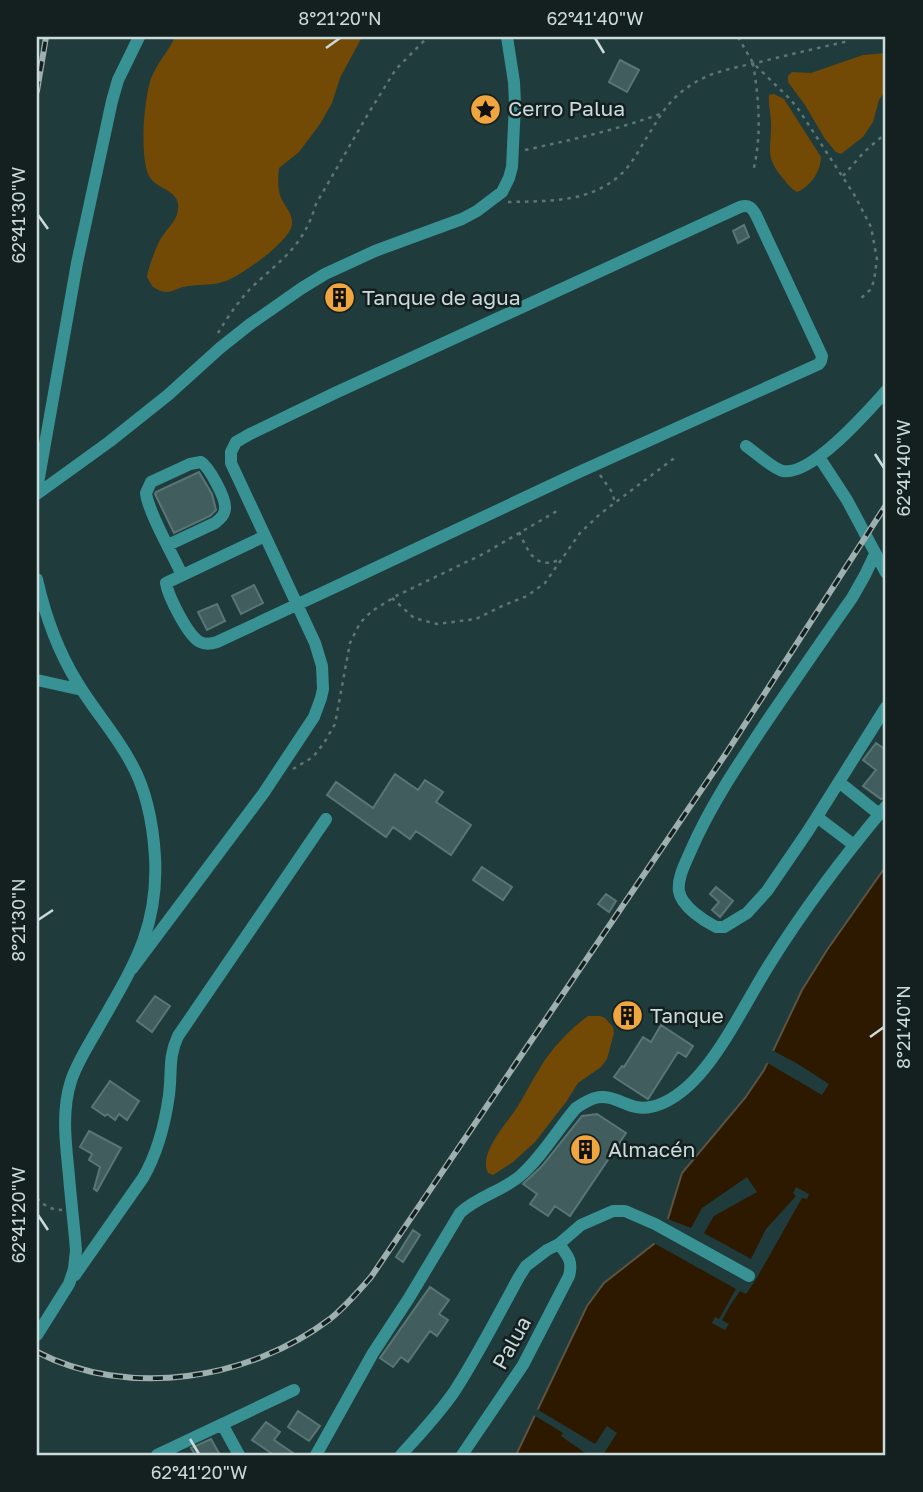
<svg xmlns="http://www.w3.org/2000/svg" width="923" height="1492" viewBox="0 0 923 1492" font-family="'Golos Text',sans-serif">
<rect width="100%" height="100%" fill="#203b3b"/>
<path fill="#734a05" d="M175,37H362L340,78L332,103L320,124L299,152L279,168C278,178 277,190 282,200C286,208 293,214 292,225C289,242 242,275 226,281C213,286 197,284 183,287C178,288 172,292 167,292C162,292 156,289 152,286L147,277C148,269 157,243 162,237C168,227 177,221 178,209C181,192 159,189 151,179C138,164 144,91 153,74C159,61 169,50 175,37Z
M886,53V89L879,100L873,122L863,137L841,154L836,152L825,139L805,105L788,82V76L792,72L811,73L863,55Z
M774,94L784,99L821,157C821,171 810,187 797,192C790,188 786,182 781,176C764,155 772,147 771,123C771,113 768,105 769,95Z
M588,1016H600L605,1018L613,1027L614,1033L607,1059L601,1067L578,1083L566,1102L535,1142L513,1162L493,1175L488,1173C478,1153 508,1122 518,1106C526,1093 532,1080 540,1068C551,1049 571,1028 588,1016Z"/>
<path fill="#2c1900" stroke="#5c5341" stroke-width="2" d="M886,866V1455H516L587,1306L604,1283L655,1243L666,1225L682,1173L745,1098L764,1070L802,990L827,950Z"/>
<path fill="#203b3b" d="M770,1049L798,1064L829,1084L822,1095L764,1061Z
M747,1177L757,1192L714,1216L704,1233L751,1259L766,1229L796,1196L793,1193L796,1187L809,1194L807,1199L802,1198L755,1281L746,1294L740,1291L731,1304L722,1320L729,1324L725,1330L712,1323L715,1317L719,1319L736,1289L652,1242L658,1234L665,1218L691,1228L702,1208Z
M535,1408L595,1444L607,1426L617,1433L603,1455H588L561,1436L563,1433L532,1414Z"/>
<path fill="#415d5d" stroke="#597676" stroke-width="2" d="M620,60L639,70L627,92L609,82Z
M744,225L749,237L738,243L733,231Z
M199,472L212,494L216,510L210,516L174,533L155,494L156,492Z
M254,585L263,603L241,614L232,596Z
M217,604L225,621L207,630L198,612Z
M876,743L886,750V797L881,799L863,786L876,770L863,760Z
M395,774L418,790L425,780L443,792L436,802L471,825L451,855L416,831L410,839L393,827L386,837L327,795L336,782L373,808Z
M482,867L512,887L503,900L473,880Z
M716,887L733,901L720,917L712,910L719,902L710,894Z
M606,894L616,901L609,912L598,904Z
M155,996L170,1006L152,1032L137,1021Z
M618 1016a9 9 0 1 1 18 0a9 9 0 1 1-18 0Z
M661,1025L693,1046L686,1057L678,1052L648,1099L614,1077L622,1066L624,1067L643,1037L651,1042Z
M110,1081L139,1101L127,1120L119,1114L115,1120L107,1114L105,1116L92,1107Z
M597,1114L626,1133L570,1216L555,1206L548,1216L530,1204L537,1194L523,1184L542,1166L582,1116Z
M89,1131L121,1148L97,1191L94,1189L100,1167L89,1160L92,1154L80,1147Z
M413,1230L420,1235L403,1262L396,1257Z
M430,1287L449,1300L439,1314L448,1320L437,1336L430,1331L408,1362L401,1357L393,1367L380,1358Z
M298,1411L320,1426L309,1441L288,1427Z
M266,1422L280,1432L274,1440L296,1455H274L252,1440Z
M211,1439L220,1455H195L191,1448Z"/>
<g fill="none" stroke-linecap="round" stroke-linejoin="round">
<path stroke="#5f7575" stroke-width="2.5" stroke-dasharray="3.5 5" stroke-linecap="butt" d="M738,37L753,63L790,99L799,110L855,196L871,227L877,259L874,281L870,290L858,301
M753,63C759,100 762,135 753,172
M525,150C571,140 616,130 660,114
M843,176L864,152L886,133
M508,202C547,201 588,203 619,176C631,166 639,150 647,137C661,115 668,100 691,85C710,72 733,68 756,63C787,55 818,48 849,41
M218,333C227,318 238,302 250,289C280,260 303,248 316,204L368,114L396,69L428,37
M600,475L612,492L615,503
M519,532C528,551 535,570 559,560
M392,598L414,618L437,624L476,619L502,606L527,596L545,583L580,533L600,514L677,456
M293,769L313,757L324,743L335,724L350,643L360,623L372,611L396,596L485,553L557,511
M37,1198C44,1206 52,1210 62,1210"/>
<path stroke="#389193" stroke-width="12" d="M746,446C755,452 773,469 783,471C812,476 868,411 886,391
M819,457L847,500L886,573
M37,489L77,263L112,101L118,80L139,37
M37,494L109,442L168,395L220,348L249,325L302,288L325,274L375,251L462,219L477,211L502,192L509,178L512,167L515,104L514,82L507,37
M168,545L215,523C220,519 225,515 225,508C226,498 209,467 201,462L190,464L151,482L146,493C148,512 173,555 182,575
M875,554L865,575L852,598C823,639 795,680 767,721C739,763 711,804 691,850C686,862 677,878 679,891C681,906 704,921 716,927H724L747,913L767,891L808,831L886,707
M37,579C45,615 58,651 77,682C93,709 115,733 130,761C147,790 153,824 155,857C159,930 131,970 97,1030C88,1046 77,1063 71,1081C61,1112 66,1145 69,1176C71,1201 74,1225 76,1250L74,1269L69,1284L37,1335
M37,680L82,690
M839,782L879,814
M817,817L854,845
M132,969L263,794L314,717L321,698L323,689L322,666L315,643L231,463V452L236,442L250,434L335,393L740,207C749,204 752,208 756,215L822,356L821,361L819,364L577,473L337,586L217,642C211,644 206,645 200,642C188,636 168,596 166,583L265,536
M75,1275L143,1178C158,1152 165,1124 169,1095C172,1072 168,1057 178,1036L326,819
M222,1424L239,1455
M157,1455L294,1390
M316,1455L373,1353L409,1298L460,1213C477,1197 502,1191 520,1176C542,1157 557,1130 576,1108C582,1104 588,1100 595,1098C611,1094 622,1104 636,1107C652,1110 668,1102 681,1092C716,1066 745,1003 769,965C804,909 844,856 886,806
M401,1455C419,1435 438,1415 454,1392C478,1355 498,1315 519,1277L526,1266L547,1250L559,1244L581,1225L613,1211H625L655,1224L749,1276
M462,1455L523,1365L569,1276C573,1261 568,1256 559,1244"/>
<defs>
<path id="rail" d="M37,91L46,37
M37,1352C128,1399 249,1380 330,1319C345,1307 358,1292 371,1277L727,752L886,505"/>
</defs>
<use href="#rail" stroke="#9dafaf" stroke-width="6"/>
<use href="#rail" stroke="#142020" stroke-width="3.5" stroke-dasharray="10" stroke-linecap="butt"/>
</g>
<path fill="none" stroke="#cbdada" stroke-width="2.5" d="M595,38L604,53M326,48L340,38M38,215L48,229M875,454L884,468M38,920L53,910M870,1037L884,1027M38,1215L48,1230M190,1439L199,1454"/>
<defs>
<symbol id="sight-disc" viewBox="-11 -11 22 22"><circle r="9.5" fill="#f0a63e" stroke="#142020"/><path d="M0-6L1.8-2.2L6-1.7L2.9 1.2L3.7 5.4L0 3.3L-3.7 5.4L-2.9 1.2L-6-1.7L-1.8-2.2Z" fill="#111"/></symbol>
<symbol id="building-disc" viewBox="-11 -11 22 22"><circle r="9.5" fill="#f0a63e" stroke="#142020"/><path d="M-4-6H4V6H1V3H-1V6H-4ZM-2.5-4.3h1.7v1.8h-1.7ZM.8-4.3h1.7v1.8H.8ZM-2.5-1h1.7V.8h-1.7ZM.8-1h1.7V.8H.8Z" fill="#111"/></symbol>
</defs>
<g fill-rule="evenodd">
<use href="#sight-disc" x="468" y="92" width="35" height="35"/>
<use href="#building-disc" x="322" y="280" width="35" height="35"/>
<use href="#building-disc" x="610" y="998" width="35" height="35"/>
<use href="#building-disc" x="568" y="1132" width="35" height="35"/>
</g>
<g text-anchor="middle" stroke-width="5" stroke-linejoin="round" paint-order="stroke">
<g font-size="21" fill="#cbdada" stroke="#142020" text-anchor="start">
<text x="508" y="116">Cerro Palua</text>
<text x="362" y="305">Tanque de agua</text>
<text x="650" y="1023">Tanque</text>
<text x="608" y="1157">Almacén</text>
</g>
<g font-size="21" fill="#cbdada" stroke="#142020">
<text transform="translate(512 1343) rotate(-61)" y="7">Palua</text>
</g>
</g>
<rect width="923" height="1492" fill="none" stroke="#142020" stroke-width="77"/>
<rect x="38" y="38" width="846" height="1416" fill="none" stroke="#cbdada" stroke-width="2.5"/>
<g font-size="18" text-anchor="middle" fill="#cbdada">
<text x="340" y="25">8°21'20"N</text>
<text x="595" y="25">62°41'40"W</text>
<text transform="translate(19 215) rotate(-90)" y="6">62°41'30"W</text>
<text transform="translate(904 468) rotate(-90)" y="6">62°41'40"W</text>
<text transform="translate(19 920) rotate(-90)" y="6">8°21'30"N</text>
<text transform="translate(904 1027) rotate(-90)" y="6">8°21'40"N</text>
<text transform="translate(19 1215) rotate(-90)" y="6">62°41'20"W</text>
<text x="199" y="1479">62°41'20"W</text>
</g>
</svg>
